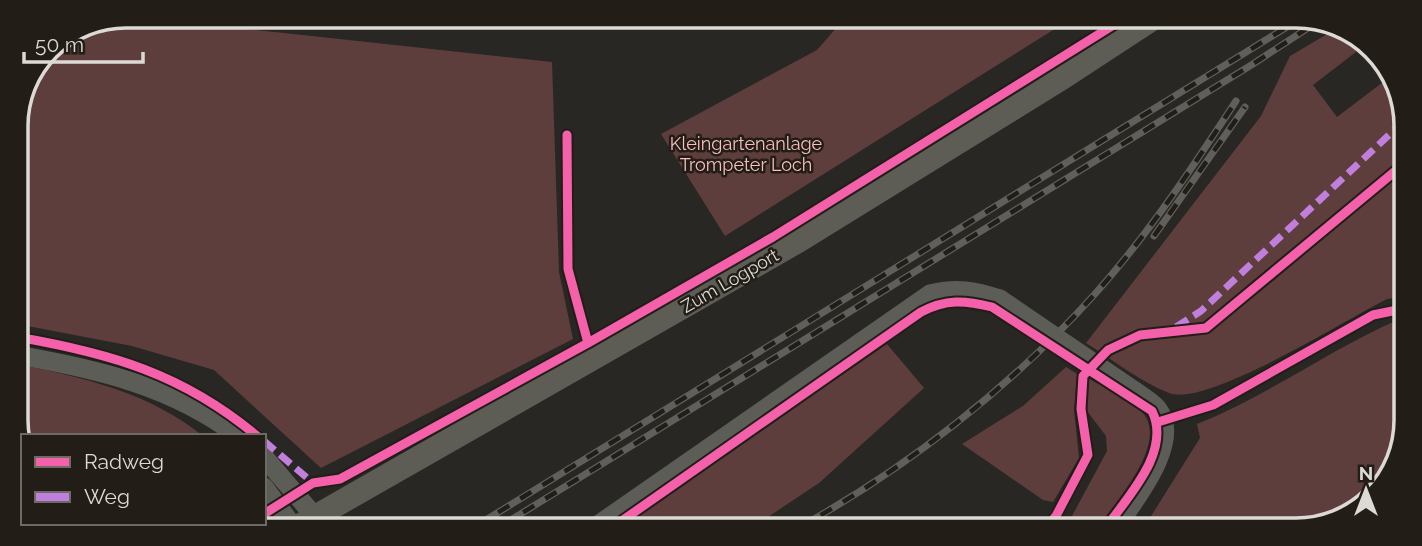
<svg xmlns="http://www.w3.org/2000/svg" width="1422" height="546" viewBox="0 0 1422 546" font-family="Raleway,sans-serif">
<rect width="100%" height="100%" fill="#292724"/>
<path fill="#5e3d3d" d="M126,16L552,62L559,272L573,339L321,468L214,370L132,346L17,324L16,118L53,43Z
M844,19L1069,20L725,236L661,134L817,50Z
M1339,27L1365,45L1313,85L1337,117L1391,76L1405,111L1403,297L1387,299C1347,319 1205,408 1169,393C1140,382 1112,359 1086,343L1261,116L1290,56Z
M1400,319V456L1363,508L1303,530L1143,529L1200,438L1197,424C1268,396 1330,349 1400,319Z
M887,344L924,388L819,483L753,527H621Z
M17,364C85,378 148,392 203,436H23V451L18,441Z
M1066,367L1077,374L1074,410L1079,458L1053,502L1043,500L962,444L1023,406Z
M1088,378C1104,388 1130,398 1143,413C1169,444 1115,502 1097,529H1065L1107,451L1106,436L1087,411Z"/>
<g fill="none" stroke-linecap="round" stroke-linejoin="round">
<path stroke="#5d5d57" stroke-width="19" d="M17,355C97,369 172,386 238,436
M264,457L322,525
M264,487L292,525
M595,527L930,294C956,287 975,291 1000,299
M1115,529C1133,502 1184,441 1157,408C1151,401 1142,396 1135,391"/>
<path stroke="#5d5d56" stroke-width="24" d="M247,525L248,523
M301,525L798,241L1065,76L1149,21"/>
<defs>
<path id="rail" d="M1154,236L1245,107
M476,526L1295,22
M501,526L1253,64L1317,22
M798,528C907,468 1011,387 1094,295C1148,235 1192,168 1236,101"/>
</defs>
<use href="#rail" stroke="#605f5b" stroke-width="7"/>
<use href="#rail" stroke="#221e17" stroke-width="4.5" stroke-dasharray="13" stroke-linecap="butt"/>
<path stroke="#5d5d57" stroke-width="19" d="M1000,299L1135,391"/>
<path stroke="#c07fdc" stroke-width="7" stroke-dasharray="14 7" stroke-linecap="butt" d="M1394,171L1404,188
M1176,327L1201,311L1405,120
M264,441L313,483
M159,525L162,523"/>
<defs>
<path id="cycleway" d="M17,337C110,353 183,374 257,436
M588,343L773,237L1120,21
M1158,422L1213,405L1373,315L1402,309
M264,514L313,483L340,479L588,343L568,269L567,135
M613,527L921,312C946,299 964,300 992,307L1152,411C1172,452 1127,497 1105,529
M1045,529L1056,516L1088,455L1081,409L1083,376L1108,350L1140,335L1206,328L1405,163"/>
</defs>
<use href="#cycleway" stroke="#221e17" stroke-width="13"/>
<use href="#cycleway" stroke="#f560ab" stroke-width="9"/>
</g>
<g text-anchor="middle" stroke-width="5" stroke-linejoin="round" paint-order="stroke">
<g font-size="18" fill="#fbbdbe" stroke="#221e17">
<text x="746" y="150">Kleingartenanlage<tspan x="746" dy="21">Trompeter Loch</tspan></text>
</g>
<g font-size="18" fill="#dddad5" stroke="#221e17">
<text transform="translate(730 281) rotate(-30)" y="6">Zum Logport</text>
</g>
</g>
<path d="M0 0H1422V546H0ZM126 28H1296A98 98 0 0 1 1394 126V420A98 98 0 0 1 1296 518H126A98 98 0 0 1 28 420V126A98 98 0 0 1 126 28Z" fill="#221e17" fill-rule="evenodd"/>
<path fill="none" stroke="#dddad5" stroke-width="3.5" d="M126 28H1296A98 98 0 0 1 1394 126V420A98 98 0 0 1 1296 518H126A98 98 0 0 1 28 420V126A98 98 0 0 1 126 28Z"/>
<rect x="21" y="434" width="245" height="91" fill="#221e17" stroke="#6d6963" stroke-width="2"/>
<rect x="35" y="457" width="35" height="10" fill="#f560ab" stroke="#6d6963" stroke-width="2"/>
<text x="84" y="469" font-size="21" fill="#dddad5">Radweg</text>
<rect x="35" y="492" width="35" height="10" fill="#c07fdc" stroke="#6d6963" stroke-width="2"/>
<text x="84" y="504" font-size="21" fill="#dddad5">Weg</text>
<g transform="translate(1366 490)" stroke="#221e17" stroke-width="5" paint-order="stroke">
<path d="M0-5L12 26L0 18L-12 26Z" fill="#dddad5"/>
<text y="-10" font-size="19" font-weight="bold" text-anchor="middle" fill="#dddad5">N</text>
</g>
<path d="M24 52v10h119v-10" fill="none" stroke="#dddad5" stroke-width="3.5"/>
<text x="35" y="52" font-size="21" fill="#dddad5" stroke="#221e17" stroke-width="5" paint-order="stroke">50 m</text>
</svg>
